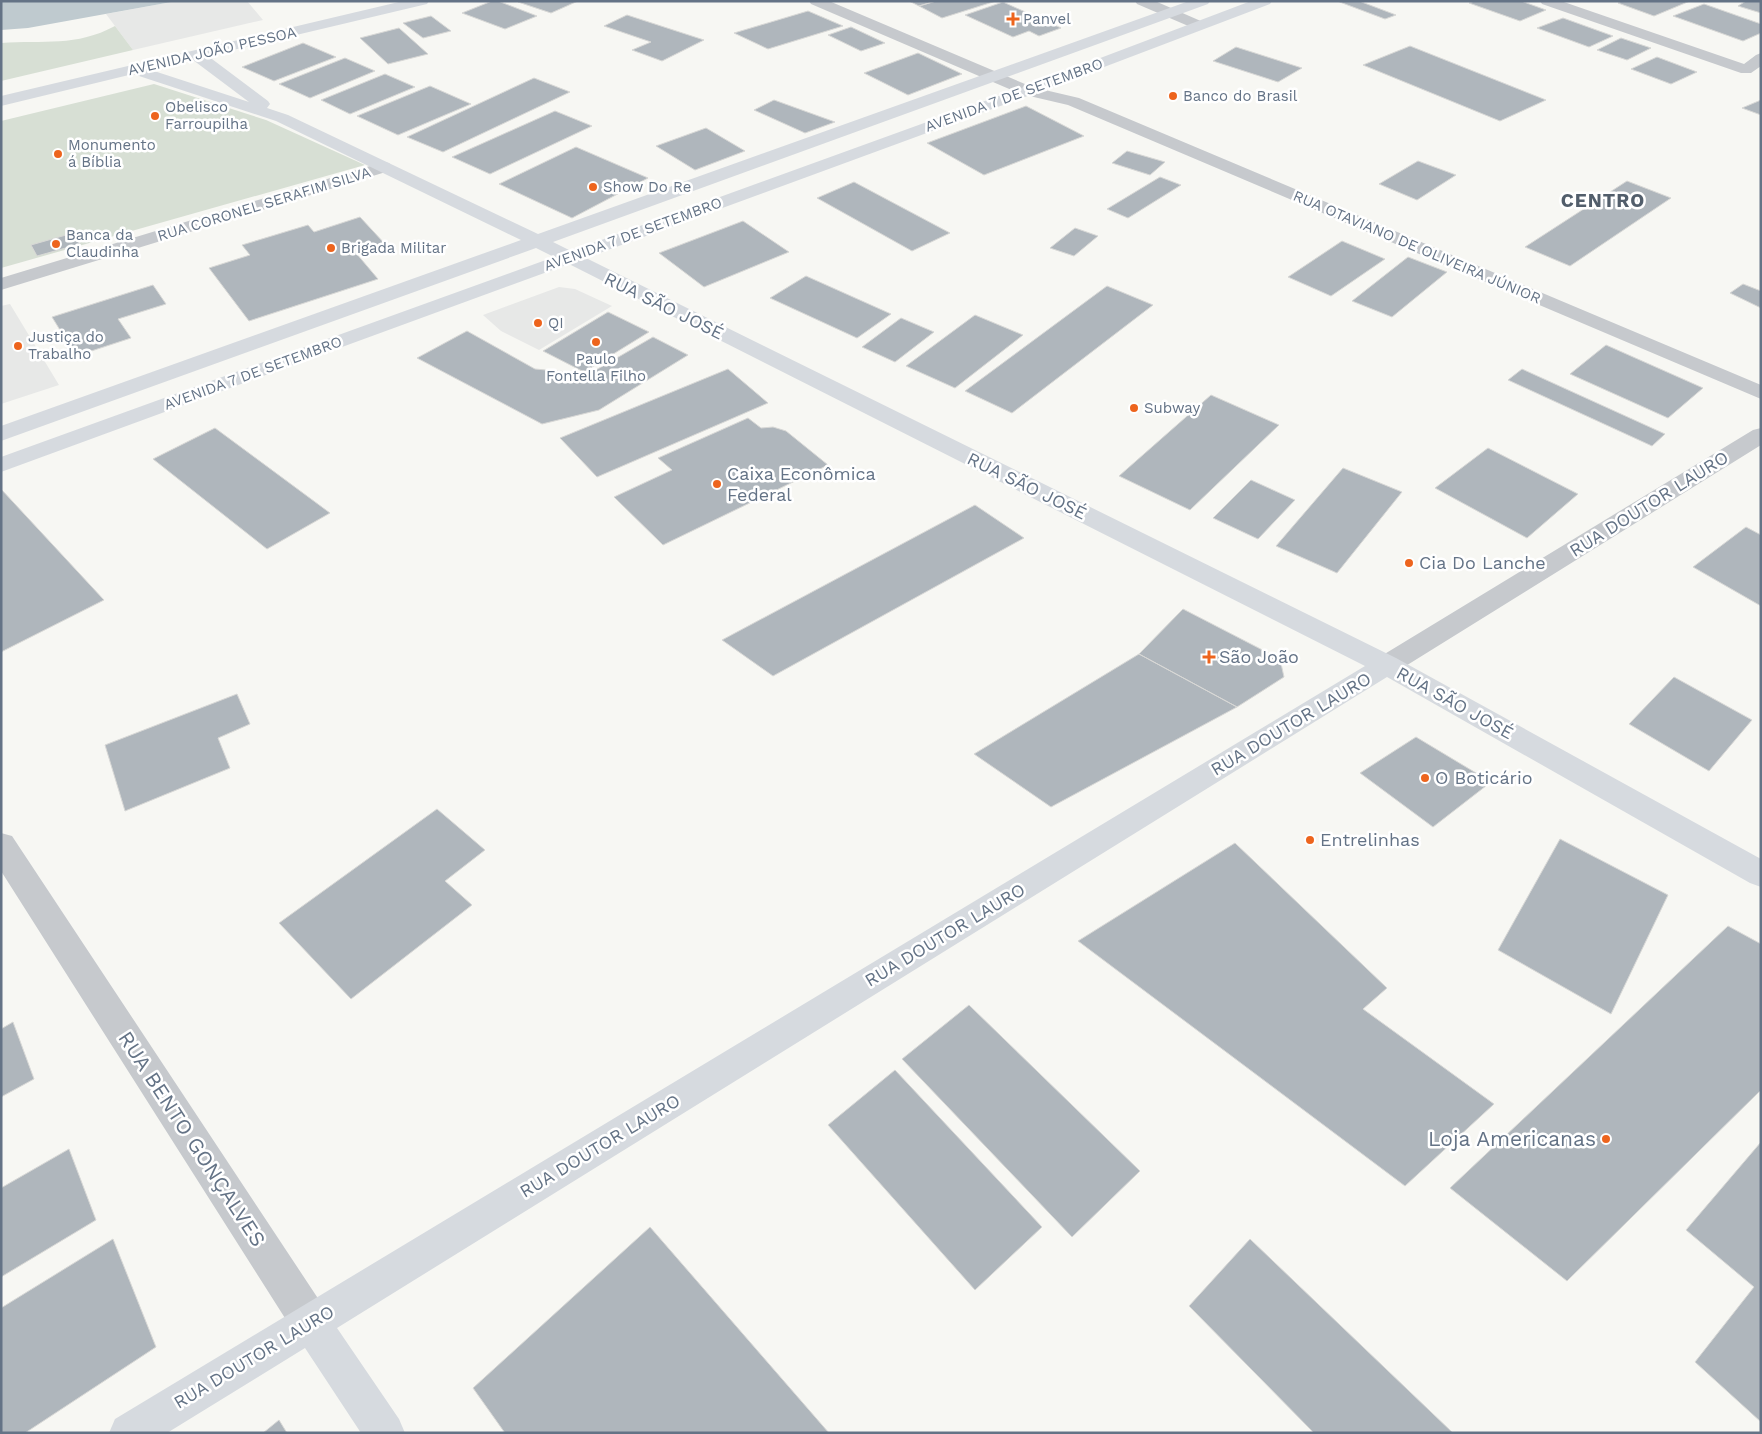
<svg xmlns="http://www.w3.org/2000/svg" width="1762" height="1434" viewBox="0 0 1762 1434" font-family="'Work Sans',sans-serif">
<rect width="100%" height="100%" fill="#f7f7f3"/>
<path fill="#e7e8e7" d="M177,1H247L263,20L133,50L106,14Z
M559,287L575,289L612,306L539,350L501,331L483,315Z
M10,304L59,385L1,404V306Z"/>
<path fill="#d7dfd4" d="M115,26L133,50L1,81V43C44,40 76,47 115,26Z
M154,84L266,120L365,165L1,268V121Z"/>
<path fill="#bfcacf" d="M1,1H177L28,28L1,30Z"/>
<path fill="#afb6bc" stroke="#d8d8d6" d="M492,1H498L537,16L505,29L462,13Z
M521,1H578L551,13L518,2Z
M909,1H936L919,6Z
M936,1H996L942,18L919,6Z
M1337,1H1359L1396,15L1385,19Z
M1475,1H1521L1546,10L1520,21L1469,3Z
M1622,1H1690L1654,16L1618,3Z
M1746,1H1761V13L1738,6Z
M1003,2L1061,28L1039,36L1029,31L1013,37L965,15Z
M1704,4L1761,24V33L1743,41L1673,16Z
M808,11L843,26L768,49L734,33Z
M627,15L704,40L662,61L632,50L651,42L604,26Z
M431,16L451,31L423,38L403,23Z
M1563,18L1613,36L1589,47L1537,28Z
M851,27L885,43L861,51L828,35Z
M399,28L428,54L388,64L360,38Z
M1621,38L1651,48L1627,60L1597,50Z
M303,43L336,57L274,81L242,67Z
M1410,46L1546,100L1500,121L1363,65Z
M1236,47L1302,68L1278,82L1213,61Z
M918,53L962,74L908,95L864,73Z
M1657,57L1697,72L1671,84L1631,69Z
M345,58L375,71L310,98L279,84Z
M385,74L415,87L350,114L321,100Z
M534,78L570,92L443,152L407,137Z
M430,86L471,104L398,135L357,116Z
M774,100L835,122L805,133L754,110Z
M1761,100V115L1742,108Z
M1026,106L1084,136L984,175L927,143Z
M555,111L592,126L490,174L452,157Z
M706,128L745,151L695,170L656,146Z
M576,147L648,178L572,218L499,184Z
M1127,151L1165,162L1150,175L1112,163Z
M1418,161L1456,175L1417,200L1379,184Z
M1160,177L1181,185L1128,218L1107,209Z
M1627,181L1671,198L1570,266L1525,247Z
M854,182L950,233L912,251L817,198Z
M360,217L385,244L356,253L378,279L249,321L209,268L250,255L242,245L308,225L314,232Z
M743,221L789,252L704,287L659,253Z
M1075,228L1098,236L1074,256L1050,248Z
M73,233L80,244L37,256L31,245Z
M1342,241L1385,259L1331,296L1288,277Z
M1408,257L1447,272L1392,317L1352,301Z
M806,276L891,314L857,338L770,298Z
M1743,284L1761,291V308L1730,293Z
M153,285L166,304L118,319L131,338L76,356L52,317Z
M1107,286L1153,305L1012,413L965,391Z
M608,312L649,332L584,372L543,351Z
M975,315L1023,335L955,388L906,366Z
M901,318L934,332L895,362L862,347Z
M467,331L535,369L589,374L653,337L688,355L599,410L542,424L417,358Z
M1606,345L1703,388L1668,418L1570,374Z
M728,369L768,403L597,477L560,438Z
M1522,369L1665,434L1652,446L1508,380Z
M1211,395L1279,425L1190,510L1119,476Z
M748,418L761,428L773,427L786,431L828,465L663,545L614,497L672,470L658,458Z
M215,428L330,513L267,549L153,459Z
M1488,448L1578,494L1527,538L1435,488Z
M1343,468L1402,492L1337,573L1276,546Z
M1251,480L1295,500L1258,539L1213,518Z
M1,489L104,600L1,652Z
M975,505L1024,538L773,676L722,640Z
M1746,527L1761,535V606L1693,567Z
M1183,609L1280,659L1284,677L1237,707L1139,654Z
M1139,654L1237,707L1051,807L974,754Z
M1674,677L1752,720L1709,771L1629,724Z
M237,694L250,724L218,738L230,768L125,811L105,745Z
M1416,737L1491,782L1433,827L1360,773Z
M437,809L485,850L445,881L472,905L351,999L279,923Z
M1560,839L1668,895L1611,1014L1498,950Z
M1235,843L1387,988L1363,1009L1494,1104L1405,1186L1078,941Z
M1728,926L1761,944V1090L1567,1281L1450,1188Z
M969,1005L1140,1171L1072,1237L902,1059Z
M13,1022L34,1079L1,1097V1029Z
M895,1070L1042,1227L975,1290L828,1125Z
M1761,1142V1422L1695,1362L1754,1287L1686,1230Z
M69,1149L96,1220L1,1277V1188Z
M650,1227L829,1433H505L473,1388Z
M113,1239L156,1347L25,1433H1V1308Z
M1250,1239L1453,1433H1314L1189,1306Z
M279,1420L287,1433H263Z"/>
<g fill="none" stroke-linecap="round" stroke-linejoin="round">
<path fill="#c6c9cd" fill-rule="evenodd" d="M1135,1H1155L1203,22L1205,25L1203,28H1193L1137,4Z"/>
<path fill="#c6c9cd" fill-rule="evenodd" d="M809,1H829L1032,87L1079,98L1761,385V399L1068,105L1021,94L811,4Z
M1540,1H1561L1744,64L1756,55L1761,53V66L1751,73H1741L1542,4Z
M383,162L389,163L392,167L389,171L1,290V278Z
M1761,428V445L1396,672L1387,675L1378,672L1374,665L1378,658L1753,430Z
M1,833L12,836L325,1309L330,1323L325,1337L311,1342L297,1337L1,871Z"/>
<path fill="#d6dadf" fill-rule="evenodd" d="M403,1H429L427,4L208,56L268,101L270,104L267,108L288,115L538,234L1189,1H1210L1208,4L553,242L571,251L1021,88L1251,1H1272L1270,4L1033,94L586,258L1396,658L1761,859V887L1750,883L1387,677L337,1328L399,1419L405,1433H361L305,1348L167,1433H109L115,1419L1365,666L569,264L1,472V457L554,257L536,248L1,441V426L521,240L276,121L133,74L1,106V96ZM193,60L249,102L151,70Z"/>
</g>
<g fill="#ed641d" stroke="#fff" stroke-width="2">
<path d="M1010.5 11.5h5v5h5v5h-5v5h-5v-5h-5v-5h5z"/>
<circle cx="1173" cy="96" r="5"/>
<circle cx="155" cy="116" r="5"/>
<circle cx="58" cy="154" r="5"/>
<circle cx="593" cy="187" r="5"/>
<circle cx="56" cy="244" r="5"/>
<circle cx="331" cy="248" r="5"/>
<circle cx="538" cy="323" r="5"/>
<circle cx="596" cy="342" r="5"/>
<circle cx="18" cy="346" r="5"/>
<circle cx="1134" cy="408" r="5"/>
<circle cx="717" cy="484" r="5"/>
<circle cx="1409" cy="563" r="5"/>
<path d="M1206.5 649.5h5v5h5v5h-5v5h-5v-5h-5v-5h5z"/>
<circle cx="1425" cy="778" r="5"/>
<circle cx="1310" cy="840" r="5"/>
<circle cx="1606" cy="1139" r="5"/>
</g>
<g text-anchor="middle" stroke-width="5" stroke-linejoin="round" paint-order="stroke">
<g font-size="15" fill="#647386" stroke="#fff" text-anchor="start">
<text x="1023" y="24">Panvel</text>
<text x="1183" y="101">Banco do Brasil</text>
<text x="165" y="112">Obelisco<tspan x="165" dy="17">Farroupilha</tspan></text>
<text x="68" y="150">Monumento<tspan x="68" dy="17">á Bíblia</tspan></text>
<text x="603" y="192">Show Do Re</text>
<text x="66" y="240">Banca da<tspan x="66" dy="17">Claudinha</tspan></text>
<text x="341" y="253">Brigada Militar</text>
<text x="548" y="328">QI</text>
<text x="28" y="342">Justiça do<tspan x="28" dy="17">Trabalho</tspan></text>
<text x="596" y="364" text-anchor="middle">Paulo<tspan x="596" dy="17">Fontella Filho</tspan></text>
<text x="1144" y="413">Subway</text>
</g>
<g font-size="15" fill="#647386" stroke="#fff">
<text transform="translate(212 51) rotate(-13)" y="5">AVENIDA JOÃO PESSOA</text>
<text transform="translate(1014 95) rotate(-20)" y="5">AVENIDA 7 DE SETEMBRO</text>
<text transform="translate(264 204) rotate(-17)" y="5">RUA CORONEL SERAFIM SILVA</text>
<text transform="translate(633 234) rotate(-20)" y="5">AVENIDA 7 DE SETEMBRO</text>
<text transform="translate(1417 247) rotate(23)" y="5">RUA OTAVIANO DE OLIVEIRA JÚNIOR</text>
<text transform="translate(253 373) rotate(-20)" y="5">AVENIDA 7 DE SETEMBRO</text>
</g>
<g font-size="18" fill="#647386" stroke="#fff">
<text transform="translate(664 306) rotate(26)" y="6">RUA SÃO JOSÉ</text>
<text transform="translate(1027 486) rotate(26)" y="6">RUA SÃO JOSÉ</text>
<text transform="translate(1649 504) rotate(-32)" y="6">RUA DOUTOR LAURO</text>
<text transform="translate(1455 703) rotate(29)" y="6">RUA SÃO JOSÉ</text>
<text transform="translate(1291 724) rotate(-31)" y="6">RUA DOUTOR LAURO</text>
<text transform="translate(945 935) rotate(-31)" y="6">RUA DOUTOR LAURO</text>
<text transform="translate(600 1146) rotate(-31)" y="6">RUA DOUTOR LAURO</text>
<text transform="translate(254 1357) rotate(-31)" y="6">RUA DOUTOR LAURO</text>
</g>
<g font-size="18" fill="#647386" stroke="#fff" text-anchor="start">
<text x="727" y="480">Caixa Econômica<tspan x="727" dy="21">Federal</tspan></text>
<text x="1419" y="569">Cia Do Lanche</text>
<text x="1219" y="663">São João</text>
<text x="1435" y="784">O Boticário</text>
<text x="1320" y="846">Entrelinhas</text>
</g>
<g font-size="19" font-weight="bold" letter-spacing="1" fill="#525e6b" stroke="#fff">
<text x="1603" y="207">CENTRO</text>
</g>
<g font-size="21" fill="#647386" stroke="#fff">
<text transform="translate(192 1139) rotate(57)" y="7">RUA BENTO GONÇALVES</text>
</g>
<g font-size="21" fill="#647386" stroke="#fff" text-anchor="end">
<text x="1596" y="1146">Loja Americanas</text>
</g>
</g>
<rect width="1762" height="1434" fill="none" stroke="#647386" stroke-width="5"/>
</svg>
